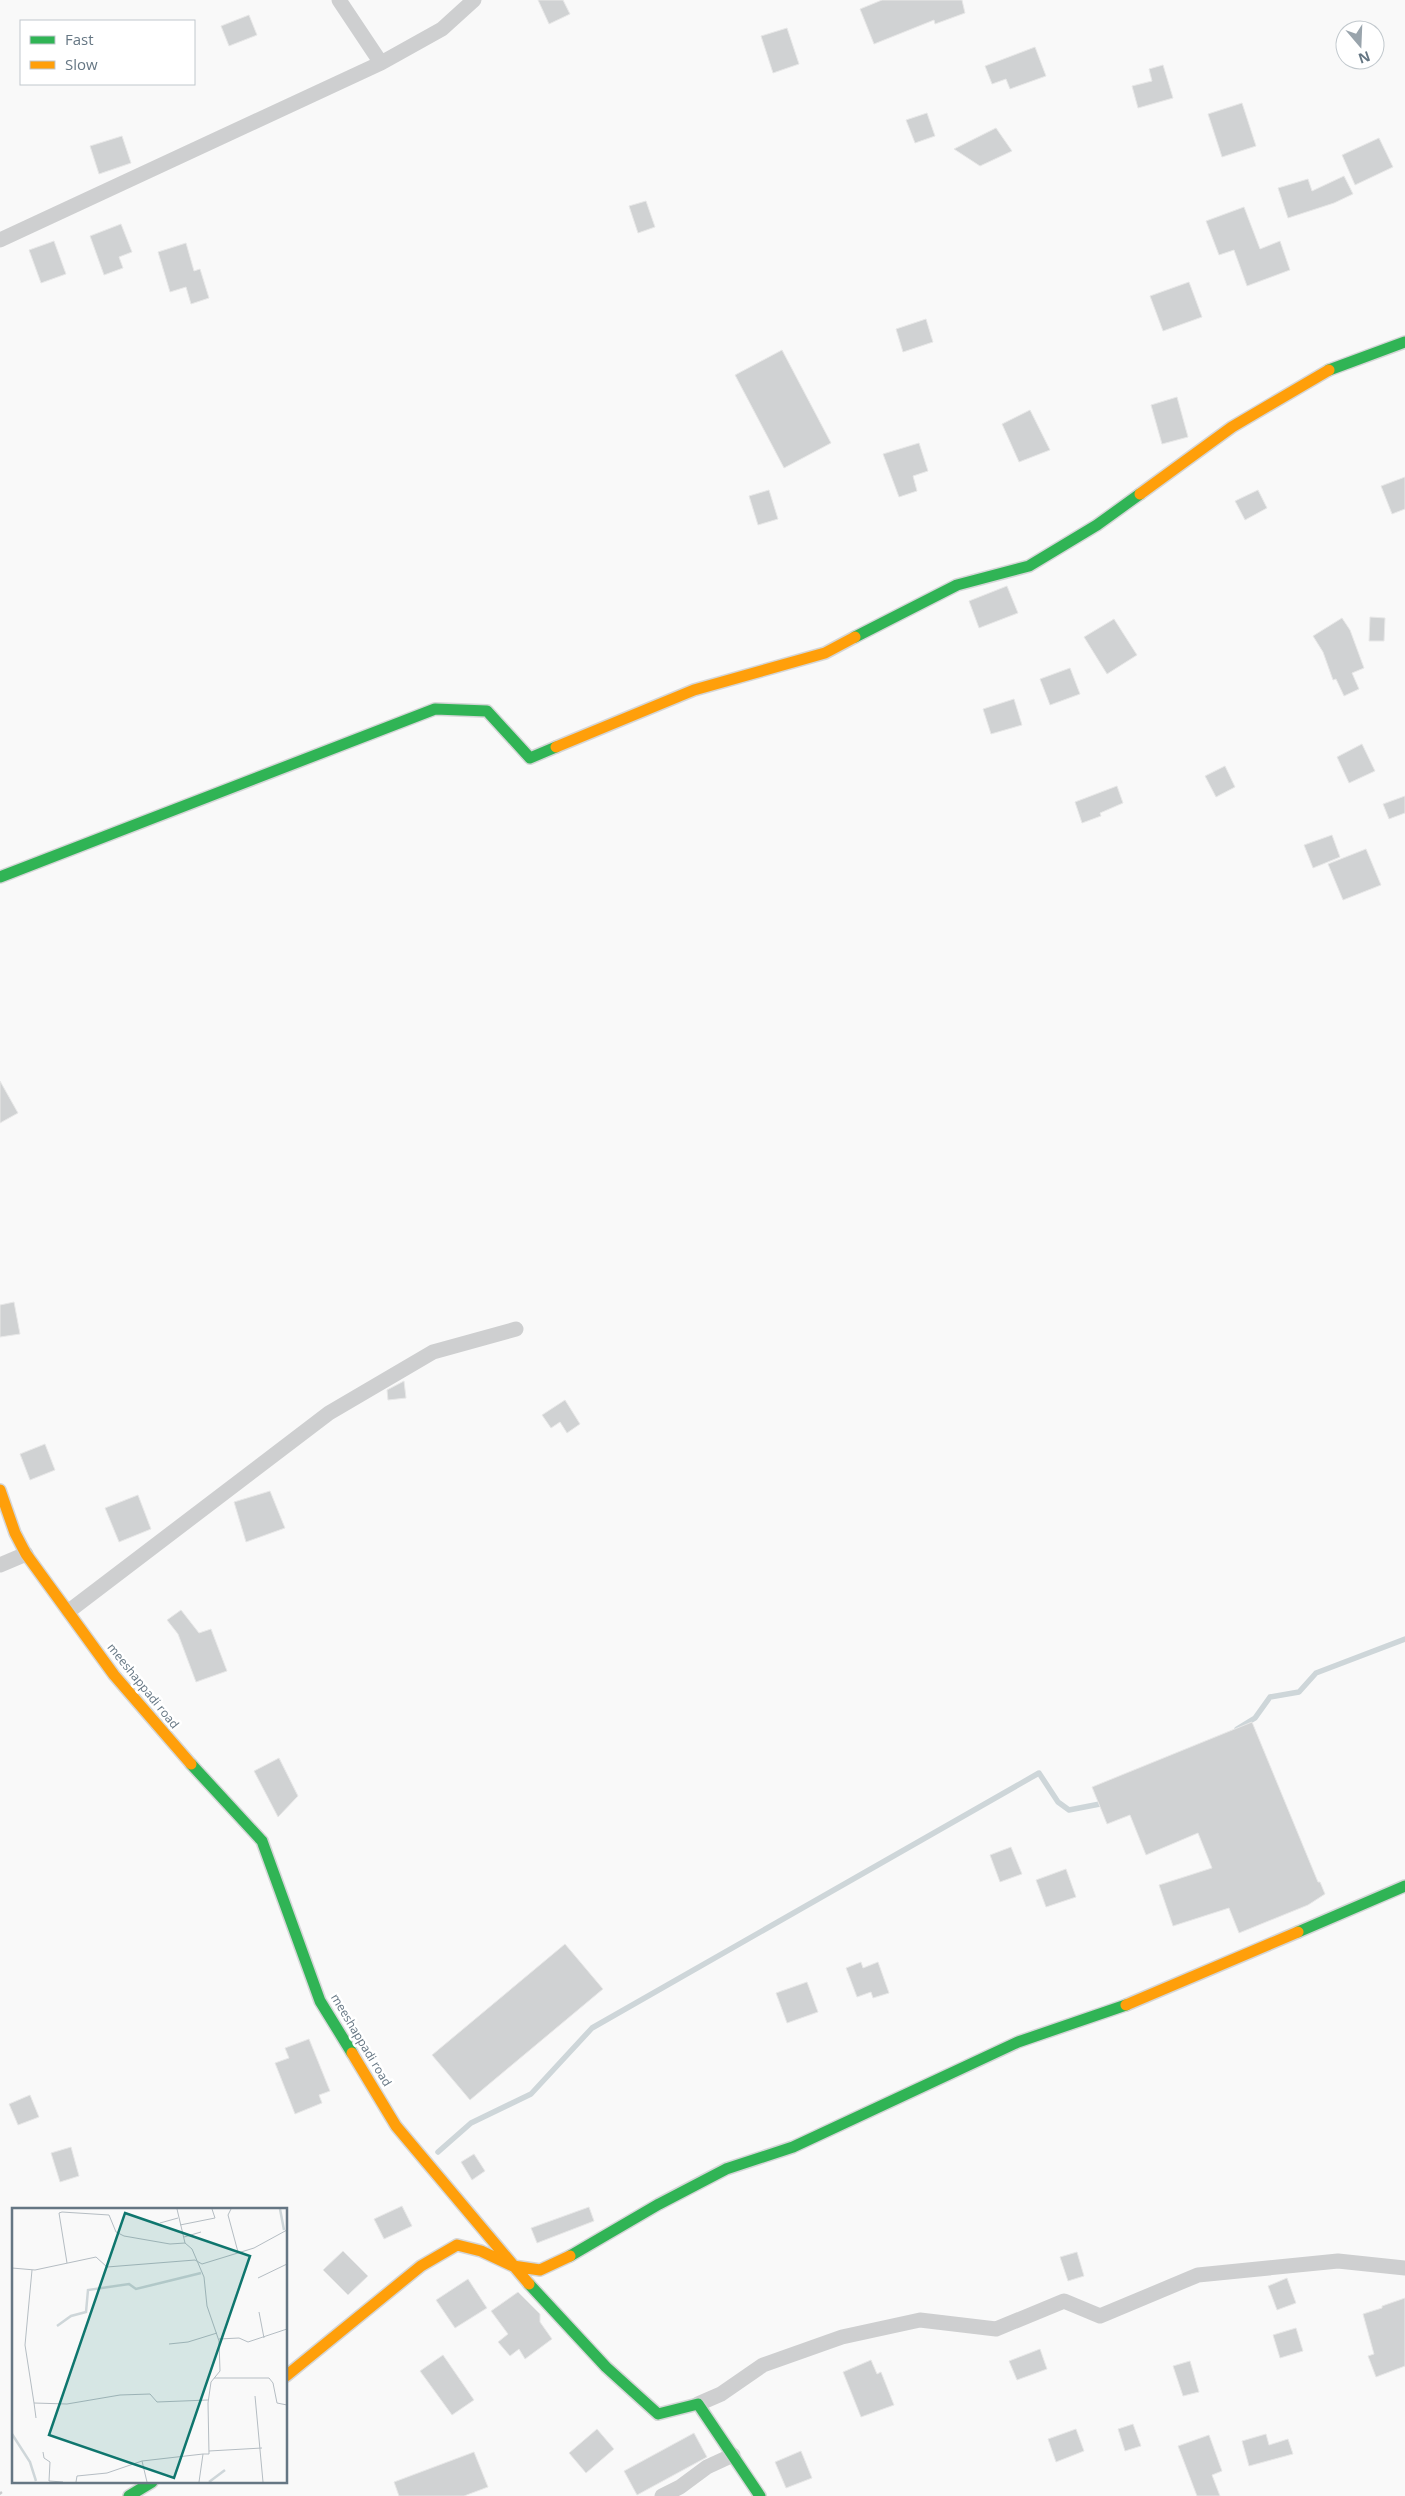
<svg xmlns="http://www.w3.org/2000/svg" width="1405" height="2496" viewBox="0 0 1405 2496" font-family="'Open Sans',sans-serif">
<rect width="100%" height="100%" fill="#f9f9f9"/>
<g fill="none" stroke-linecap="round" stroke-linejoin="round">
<path stroke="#ced6d9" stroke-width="5.5" d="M1237,1729L1255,1718L1270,1697L1299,1692L1316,1673L1405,1639
M438,2152L471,2123L531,2094L592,2028L1039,1773L1058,1802L1069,1810L1105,1803"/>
</g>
<path fill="#d0d2d3" stroke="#e8e8e8" d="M538,0H563L570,14L549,24Z
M882,0H962L965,13L935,24L934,20L874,44L860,9Z
M249,15L257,35L229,46L221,26Z
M787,28L799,64L773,73L761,36Z
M1035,47L1046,76L1010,89L1006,79L992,84L985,66Z
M1163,65L1173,98L1138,108L1132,86L1152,81L1149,69Z
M1242,103L1256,146L1222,157L1208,114Z
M927,113L935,136L915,143L906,120Z
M996,128L1012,151L980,166L954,149Z
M122,136L131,163L99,174L90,146Z
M1379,138L1393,167L1355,185L1342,155Z
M1344,176L1353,194L1334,203L1288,218L1278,188L1308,179L1312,191Z
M646,201L655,227L638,233L629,206Z
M1244,207L1260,249L1280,241L1290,270L1247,286L1234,250L1219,255L1206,221Z
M121,224L132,252L119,257L123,268L104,275L90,236Z
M54,241L66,274L41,283L29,250Z
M186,243L194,271L200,269L209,298L191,304L186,287L170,292L158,252Z
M1189,282L1202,317L1163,331L1150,296Z
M926,319L933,342L903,352L896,329Z
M782,350L831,443L784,468L735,375Z
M1177,397L1188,437L1162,444L1151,405Z
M1030,410L1050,450L1019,462L1002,424Z
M919,443L928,471L913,476L917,491L899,497L883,454Z
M1405,477V509L1392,514L1381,486Z
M769,490L778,519L758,525L749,496Z
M1258,490L1267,508L1245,520L1235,501Z
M1007,586L1018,613L979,628L969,601Z
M1370,617L1385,618L1384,641H1369Z
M1342,618L1350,630L1364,668L1352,673L1359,689L1344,696L1336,679L1333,680L1323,652L1313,636Z
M1114,619L1137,655L1107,674L1084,637Z
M1070,668L1080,694L1050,705L1040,679Z
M1014,699L1022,725L991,734L983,709Z
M1362,744L1375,771L1349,783L1337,757Z
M1225,766L1235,787L1216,797L1205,776Z
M1117,786L1123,803L1100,813L1101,816L1082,823L1075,802Z
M1405,796V813L1389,819L1383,804Z
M1332,835L1340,857L1313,868L1304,845Z
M1366,849L1381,885L1343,900L1328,864Z
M0,1081L18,1113L0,1123Z
M14,1302L20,1334L0,1337V1305Z
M404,1381L406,1398L388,1400L387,1390Z
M565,1400L580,1424L567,1433L560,1422L551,1428L542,1415Z
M45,1444L55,1470L30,1480L20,1454Z
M270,1491L285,1528L246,1542L234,1502Z
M138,1495L151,1529L119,1542L105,1508Z
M181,1610L199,1633L211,1629L227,1671L196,1682L178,1634L167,1620Z
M1252,1722L1318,1882H1320L1325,1894L1308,1905L1239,1933L1229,1908L1173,1926L1159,1885L1212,1868L1198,1833L1146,1855L1130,1815L1107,1824L1092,1787Z
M279,1758L298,1796L278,1817L254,1771Z
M1011,1847L1022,1874L1000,1882L990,1855Z
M1066,1869L1076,1897L1046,1907L1036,1880Z
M565,1944L603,1989L470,2100L432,2055Z
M861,1962L863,1968L878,1962L889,1993L873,1998L871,1992L857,1997L846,1968Z
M807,1982L818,2012L787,2023L776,1993Z
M309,2039L330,2091L319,2095L322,2103L295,2114L275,2063L289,2058L285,2048Z
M30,2095L39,2117L18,2125L9,2104Z
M71,2147L79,2176L60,2182L51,2153Z
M474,2154L485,2171L472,2180L461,2162Z
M402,2206L412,2226L384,2239L374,2219Z
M589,2207L594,2221L537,2243L531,2228Z
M343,2251L368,2276L348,2295L323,2270Z
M1077,2252L1084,2276L1068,2281L1060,2257Z
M1287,2278L1296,2303L1277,2310L1268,2286Z
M468,2279L487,2308L455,2328L436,2300Z
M518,2292L540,2314V2322L552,2339L525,2359L519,2349L510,2356L498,2342L508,2334L491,2311Z
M1405,2298V2366L1376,2377L1368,2356L1374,2354L1363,2314L1382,2308V2306Z
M1296,2328L1303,2351L1280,2358L1273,2335Z
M1040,2349L1047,2369L1017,2380L1009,2361Z
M443,2355L474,2400L452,2415L420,2371Z
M871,2360L877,2374L881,2372L894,2405L861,2417L843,2372Z
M1190,2361L1199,2392L1183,2396L1173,2366Z
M1133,2424L1141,2446L1125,2451L1118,2429Z
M597,2429L614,2449L586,2473L569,2453Z
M1076,2429L1084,2451L1056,2462L1048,2439Z
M694,2433L707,2457L637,2495L624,2471Z
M1266,2434L1269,2445L1288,2439L1293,2454L1249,2466L1242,2441Z
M1209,2435L1222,2471L1212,2475L1220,2496H1197L1178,2446Z
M801,2451L812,2478L786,2488L775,2462Z
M474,2452L488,2487L464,2496H399L394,2482Z"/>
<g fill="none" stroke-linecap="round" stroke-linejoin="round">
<defs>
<path id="fast" d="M1329,370L1405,342
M855,637L957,585L1029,566L1097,525L1140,494
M0,877L435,709L487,711L530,758L556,747
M191,1764L262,1841L320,2001L352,2053
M1298,1932L1405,1886
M570,2256L659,2204L726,2169L793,2147L1018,2042L1126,2005
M529,2284L606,2367L658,2414L698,2404L760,2496
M129,2496L152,2482"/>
<path id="slow" d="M1140,494L1232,427L1329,370
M556,747L694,690L825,653L855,637
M0,1490L15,1533L26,1554L114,1675L191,1764
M1126,2005L1298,1932
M352,2053L396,2126L529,2284
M286,2376L421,2266L457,2245L481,2251L513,2266L540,2270L570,2256"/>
</defs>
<use href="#fast" stroke="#d5d6d7" stroke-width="14"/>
<use href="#slow" stroke="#d5d6d7" stroke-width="14"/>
<path stroke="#cbcccd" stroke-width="3" stroke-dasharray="2.5 2.5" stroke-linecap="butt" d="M0,2492L3,2496"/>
<path stroke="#cecfd0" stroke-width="15" d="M339,0L381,63L442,29L474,0
M0,240L381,63
M0,1565L26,1554
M69,1611L329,1413L433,1352L516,1329
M698,2404L721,2394L763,2365L842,2337L920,2320L996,2329L1064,2301L1100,2316L1198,2275L1338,2261L1405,2268
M662,2496L680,2487L707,2467L733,2455"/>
<use href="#fast" stroke="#30b455" stroke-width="11"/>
<use href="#slow" stroke="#ff9f0a" stroke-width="11"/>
</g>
<g text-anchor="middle" stroke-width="5" stroke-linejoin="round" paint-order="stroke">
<g font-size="12" fill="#657683" stroke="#fff">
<text transform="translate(143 1686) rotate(51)" y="4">meeshappadi road</text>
<text transform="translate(361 2040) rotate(59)" y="4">meeshappadi road</text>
</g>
</g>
<g transform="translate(12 2208)">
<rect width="275" height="275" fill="#f9f9f9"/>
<path fill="none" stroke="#ced6d9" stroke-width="2.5" d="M268,1L272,22M45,118L59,108L74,104L76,82L117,76L124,81L189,65M0,226L18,254L24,273M197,274L213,262"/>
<path fill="none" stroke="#b5bdc3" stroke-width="1" d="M165,1L173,35L180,41L192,69L195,98L207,133L208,163L199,174L196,195L197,246H191L187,274M219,1L216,7L226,44M148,15L166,10M168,17L203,10L200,1M172,29L189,24M55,55L47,5L50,4L97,7L104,24L112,28L158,36L173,35M0,60L23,62L84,49L95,59L183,52L190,56L242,40L275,22M20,62L13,137L22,195L55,196L108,187L138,186L145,194L196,192M246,70L275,56M247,104L252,130M207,131L227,130L236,134L275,121M157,136L176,134L205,125M202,170H257L261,175L265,195L275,197M243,188L251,274M22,195L24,210M197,243L250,240M31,244L32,250L38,254L37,273L51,274M130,253L191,246M64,274L65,268L95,265L130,253L135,274"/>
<path fill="#0f766e" fill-opacity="0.15" stroke="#0f766e" stroke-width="2.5" d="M113,5L238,48L162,270L37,227Z"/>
<rect width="275" height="275" fill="none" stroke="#657683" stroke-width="2.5"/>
</g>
<rect x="20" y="20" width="175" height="65" fill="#ffffff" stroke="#c1c8cd"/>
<rect x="30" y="36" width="25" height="8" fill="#30b455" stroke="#c1c8cd"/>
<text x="65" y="45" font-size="15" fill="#657683">Fast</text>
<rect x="30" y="61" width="25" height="8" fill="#ff9f0a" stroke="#c1c8cd"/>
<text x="65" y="70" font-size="15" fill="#657683">Slow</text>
<g transform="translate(1360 45) rotate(161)"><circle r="24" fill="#ffffff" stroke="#c1c8cd"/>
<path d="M0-4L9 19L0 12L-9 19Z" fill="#99a4ac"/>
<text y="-8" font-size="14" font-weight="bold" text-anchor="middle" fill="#657683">N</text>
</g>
</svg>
